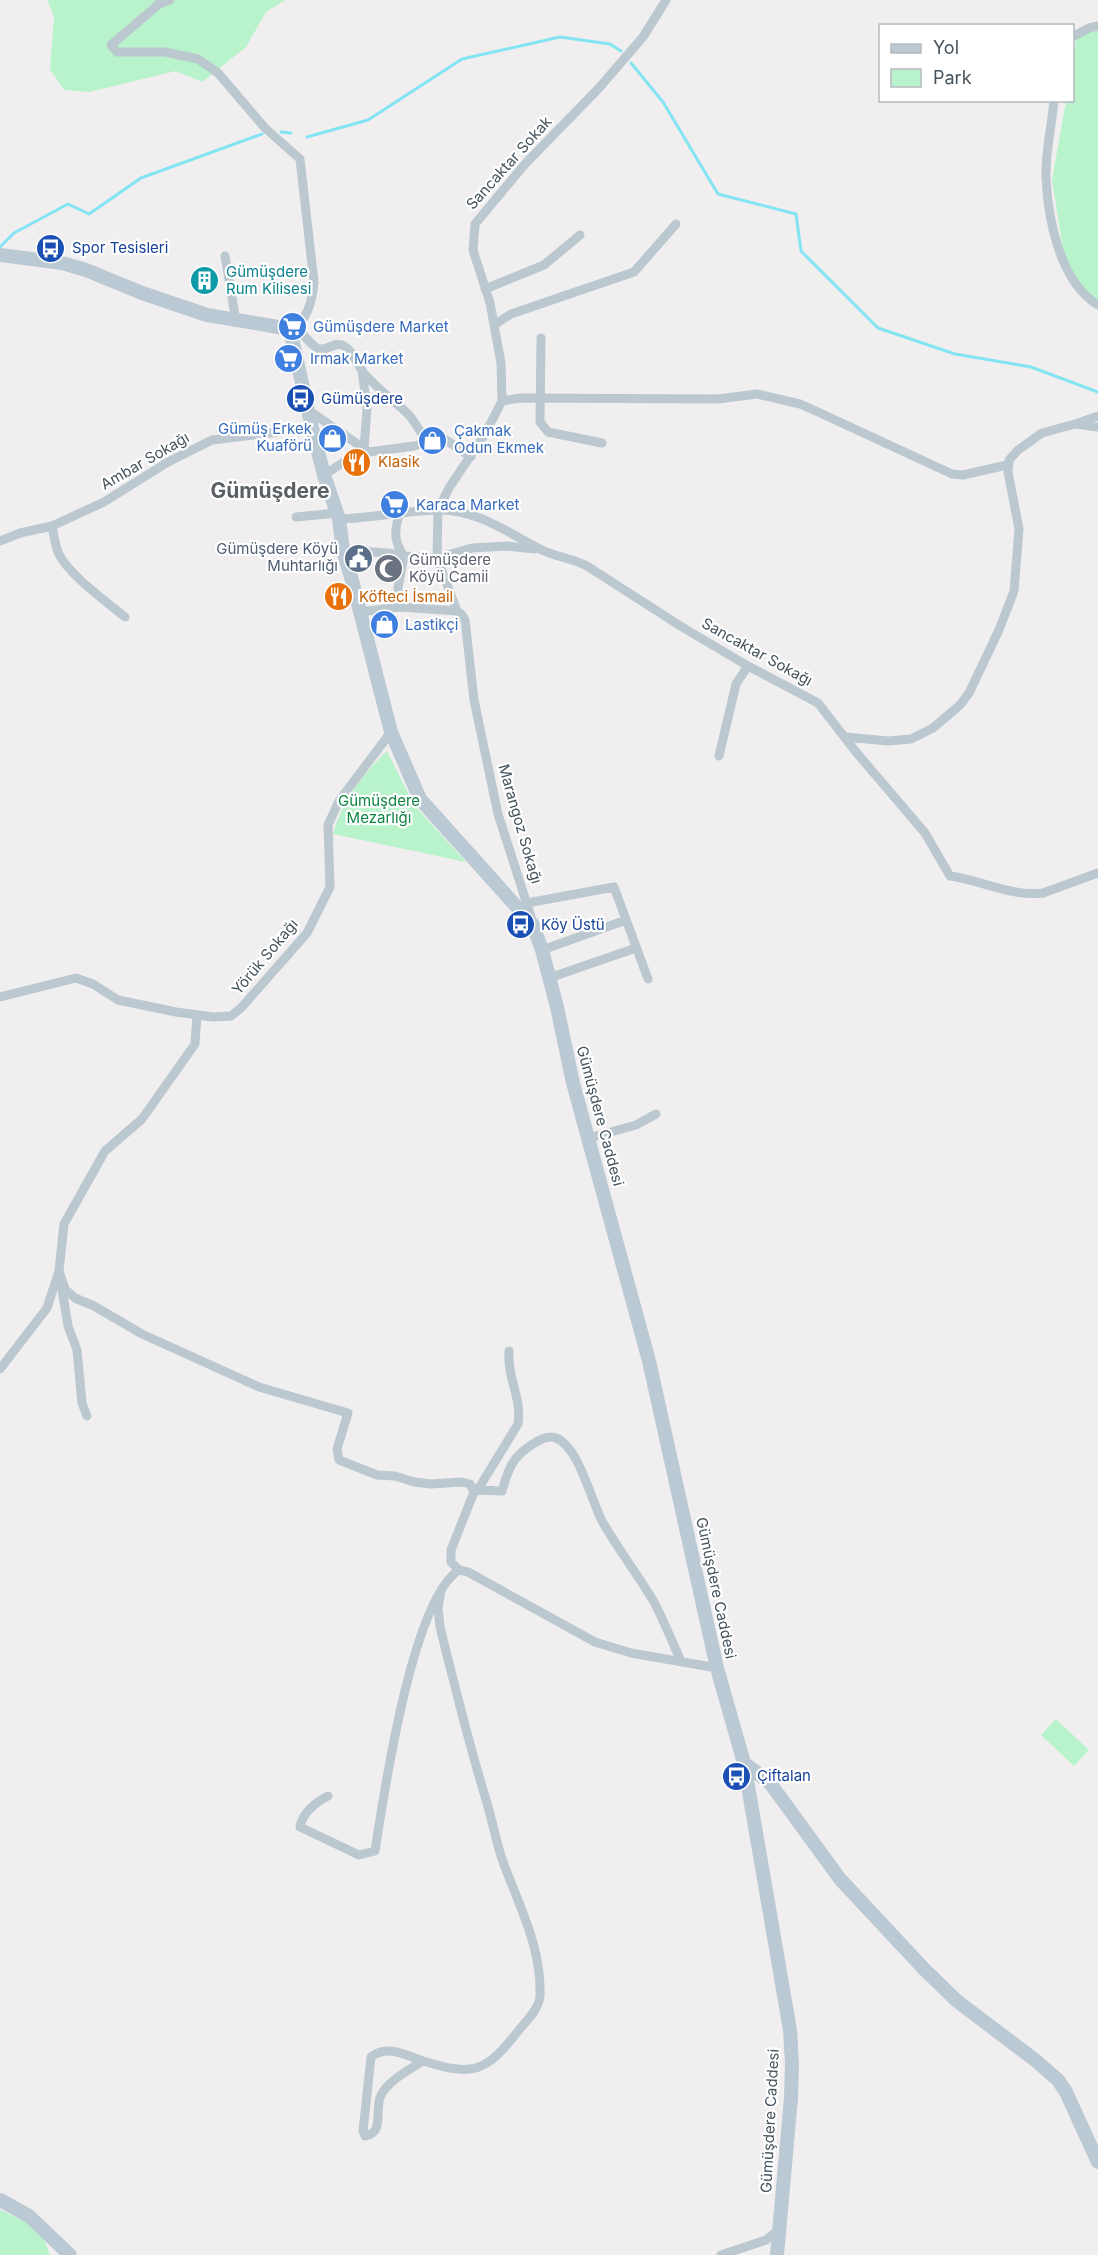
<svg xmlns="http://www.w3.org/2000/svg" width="1098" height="2255" viewBox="0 0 1098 2255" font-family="Inter,sans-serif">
<rect width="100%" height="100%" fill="#f1eeef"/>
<path fill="#b9f3cb" d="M47,0H285L266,12L246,47L202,82L176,71L89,92L64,90L50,69L54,16Z
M1098,30V303L1067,275L1052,180L1066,101L1072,100L1073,59L1077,35Z
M387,751L414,805L466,862L333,834C342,801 362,775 387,751Z
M1056,1719L1089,1750L1074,1766L1041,1735Z
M0,2210L40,2228L50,2255H0Z"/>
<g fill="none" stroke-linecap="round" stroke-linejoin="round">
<path stroke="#83e4f3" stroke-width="3" d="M631,63L663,102L718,194L796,214L801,251L878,328L955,354L1031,367L1098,392
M281,132L291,133
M307,137L368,120L462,59L560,37L610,44L621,51
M0,247L14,233L68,204L89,214L141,178L262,134"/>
<path stroke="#bbc8cf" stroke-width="9" d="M170,0L159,4L111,45L117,52H165L198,59L218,73L265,128L300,159L314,282C312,304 307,318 291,334
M1072,37L1089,28L1098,26
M1054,100C1052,125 1045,153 1046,178C1048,220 1060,282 1098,305
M225,256L236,321
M485,289L544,265L580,235
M494,325L511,314L634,272L676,224
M297,328C303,334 310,344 317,348C326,353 335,340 344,346C353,351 357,364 363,372C376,388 392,399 407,413C419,425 422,440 435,449L443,438L471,457
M541,338L540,422L548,432L602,443
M502,401L520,398L718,399L757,394L800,404L818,412L952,474L963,475L1007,465
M308,410L369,452L414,446L425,443
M1078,423L1098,416
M324,475L364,449L367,409L362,370
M399,515C394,532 394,542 404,556L437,558L472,548L507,546L535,549
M296,517L337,513
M339,519C372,518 404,511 437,510C476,509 507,532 540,549C555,557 572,558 587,566L682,627L748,666L818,703L856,752L925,833L950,876C981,880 1011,897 1043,893L1098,873
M52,526C54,535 55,546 59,554C69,575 107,602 125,617
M0,541L20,533L52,526L104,502L168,462L212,440L312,428
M343,550L388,553L404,556L398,588L400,607
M360,612L400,607L457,611
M846,737L888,741L911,739L933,728L960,705L969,693L999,630L1014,591L1019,529L1008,472L1009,460L1018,450L1042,433L1075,424L1098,427
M719,756L736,684L748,666
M527,903L614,887L648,979
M533,923L498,814L474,700L465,620L462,615L457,611L437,558L438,510L449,488L485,434L502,401L501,363L490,303L473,250L475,224L525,164L599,88L643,37L666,0
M542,950L626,920
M549,978L636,948
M0,997L76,978L93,984L118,1000L176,1012L213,1017L231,1016L241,1008L307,933L330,887L328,825L339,801L391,732
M589,1138L636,1125L656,1114
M0,1369L47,1308L59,1271L64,1224L105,1151L142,1119L195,1044L197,1015
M87,1416L82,1403L77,1350L68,1326L59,1271L65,1289L75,1298L94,1306L142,1334L259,1387L348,1413L337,1449L339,1460L377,1475L395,1476L414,1482L431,1484L462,1482L470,1484L474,1492L451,1550V1562L459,1570
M479,1490L502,1491C505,1481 508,1469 514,1461C521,1451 544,1433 556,1438C579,1447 591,1500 602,1521C618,1549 638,1575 654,1602C664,1621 672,1642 681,1661
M477,1491L518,1424C522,1397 507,1379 509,1351
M328,1796C316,1802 302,1813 300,1827L359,1855L375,1851C384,1793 412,1600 459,1570L468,1572L595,1642L631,1653L717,1668
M423,2061C406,2055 387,2044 371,2057L363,2131L365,2136C385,2133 374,2109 381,2095C389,2080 409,2070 423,2061C475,2077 486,2072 519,2030C527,2020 539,2009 540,1996C542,1946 517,1902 501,1856C496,1839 492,1821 487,1803C469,1745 455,1687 440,1627L438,1608L441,1590
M721,2255L766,2240L780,2229"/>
<path stroke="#bbc9d4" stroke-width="14" d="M0,255L62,263L86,270L142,293L207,315L284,328L291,334L312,428L324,475L339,519L343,550L353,584L391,732L420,799L533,925L542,950L557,1007L573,1083L649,1361L717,1668L744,1763L790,2030L792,2064L791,2098L777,2255
M744,1763L770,1783L840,1879L924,1969L957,2001L1035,2060L1058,2080L1066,2092L1098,2162
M0,2200L29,2216L70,2255"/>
</g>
<defs>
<symbol id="bus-disc" viewBox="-11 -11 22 22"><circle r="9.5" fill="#1a4fb4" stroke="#fff"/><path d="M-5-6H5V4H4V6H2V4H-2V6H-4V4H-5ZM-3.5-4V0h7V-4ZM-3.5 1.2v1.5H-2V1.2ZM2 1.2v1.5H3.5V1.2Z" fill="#fff"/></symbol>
<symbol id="building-disc" viewBox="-11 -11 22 22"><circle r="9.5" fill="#0f9aa8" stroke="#fff"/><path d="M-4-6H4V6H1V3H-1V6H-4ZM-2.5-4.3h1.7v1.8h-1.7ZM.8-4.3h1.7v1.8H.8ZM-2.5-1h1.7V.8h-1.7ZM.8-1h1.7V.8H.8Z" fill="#fff"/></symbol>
<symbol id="supermarket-disc" viewBox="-11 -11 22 22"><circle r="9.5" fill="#3f7fe0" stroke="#fff"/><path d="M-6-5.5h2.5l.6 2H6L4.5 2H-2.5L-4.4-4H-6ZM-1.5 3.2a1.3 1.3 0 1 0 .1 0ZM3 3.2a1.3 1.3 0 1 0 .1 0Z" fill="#fff"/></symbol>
<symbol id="shop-disc" viewBox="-11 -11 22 22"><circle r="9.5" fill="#3f7fe0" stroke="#fff"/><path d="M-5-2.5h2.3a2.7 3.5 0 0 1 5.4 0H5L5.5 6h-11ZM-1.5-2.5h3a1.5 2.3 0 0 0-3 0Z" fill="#fff"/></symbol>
<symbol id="restaurant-disc" viewBox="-11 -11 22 22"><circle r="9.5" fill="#e8710a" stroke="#fff"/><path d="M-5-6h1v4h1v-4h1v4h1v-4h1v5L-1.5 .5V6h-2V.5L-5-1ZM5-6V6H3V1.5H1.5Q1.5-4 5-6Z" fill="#fff"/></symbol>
<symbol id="civic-disc" viewBox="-11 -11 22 22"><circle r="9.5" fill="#5c6f8a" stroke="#fff"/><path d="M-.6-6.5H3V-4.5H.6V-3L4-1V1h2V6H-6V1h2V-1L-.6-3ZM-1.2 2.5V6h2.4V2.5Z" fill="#fff"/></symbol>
<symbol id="mosque-disc" viewBox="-11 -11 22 22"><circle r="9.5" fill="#6b7280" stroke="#fff"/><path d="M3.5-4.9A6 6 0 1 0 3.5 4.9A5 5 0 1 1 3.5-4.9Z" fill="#fff"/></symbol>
</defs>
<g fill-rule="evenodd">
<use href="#bus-disc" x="34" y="232" width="33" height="33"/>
<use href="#building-disc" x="188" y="264" width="33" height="33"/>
<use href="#supermarket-disc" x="276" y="310" width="33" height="33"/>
<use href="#supermarket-disc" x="272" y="342" width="33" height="33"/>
<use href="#bus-disc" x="284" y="382" width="33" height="33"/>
<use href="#shop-disc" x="316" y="422" width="33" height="33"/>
<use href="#shop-disc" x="416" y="424" width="33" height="33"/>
<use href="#restaurant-disc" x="340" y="446" width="33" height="33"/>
<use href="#supermarket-disc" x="378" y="488" width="33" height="33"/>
<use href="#civic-disc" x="342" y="542" width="33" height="33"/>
<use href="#mosque-disc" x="372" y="552" width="33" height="33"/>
<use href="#restaurant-disc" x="322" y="580" width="33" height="33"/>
<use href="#shop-disc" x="368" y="608" width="33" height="33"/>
<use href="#bus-disc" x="504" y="908" width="33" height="33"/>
<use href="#bus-disc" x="720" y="1760" width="33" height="33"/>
</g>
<g text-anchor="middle" stroke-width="4.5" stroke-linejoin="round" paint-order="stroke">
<g font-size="15" fill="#45545e" stroke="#fff">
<text transform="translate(509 163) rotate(-48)" y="5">Sancaktar Sokak</text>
<text transform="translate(145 461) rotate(-30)" y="5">Ambar Sokağı</text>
<text transform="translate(757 652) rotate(29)" y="5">Sancaktar Sokağı</text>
<text transform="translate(520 824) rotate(74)" y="5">Marangoz Sokağı</text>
<text transform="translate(265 957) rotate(-50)" y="5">Yörük Sokağı</text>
<text transform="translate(600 1116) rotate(75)" y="5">Gümüşdere Caddesi</text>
<text transform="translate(716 1588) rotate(78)" y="5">Gümüşdere Caddesi</text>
<text transform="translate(770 2121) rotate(-87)" y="5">Gümüşdere Caddesi</text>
</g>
<g font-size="15" fill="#164399" stroke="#fff" text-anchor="start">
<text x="72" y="253">Spor Tesisleri</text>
<text x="321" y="404">Gümüşdere</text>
<text x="541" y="930">Köy Üstü</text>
<text x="757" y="1781">Çiftalan</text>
</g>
<g font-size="15" fill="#0d838f" stroke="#fff" text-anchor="start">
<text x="226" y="277">Gümüşdere<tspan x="226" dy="17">Rum Kilisesi</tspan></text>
</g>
<g font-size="15" fill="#366cbe" stroke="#fff" text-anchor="start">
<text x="313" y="332">Gümüşdere Market</text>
<text x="310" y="364">Irmak Market</text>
<text x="312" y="434" text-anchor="end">Gümüş Erkek<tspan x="312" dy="17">Kuaförü</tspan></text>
<text x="454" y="436">Çakmak<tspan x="454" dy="17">Odun Ekmek</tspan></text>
<text x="416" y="510">Karaca Market</text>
<text x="405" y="630">Lastikçi</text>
</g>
<g font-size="15" fill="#c56008" stroke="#fff" text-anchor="start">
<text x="378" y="467">Klasik</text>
<text x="359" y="602">Köfteci İsmail</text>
</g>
<g font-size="15" fill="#4e5e75" stroke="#fff" text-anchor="end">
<text x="338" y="554">Gümüşdere Köyü<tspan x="338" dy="17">Muhtarlığı</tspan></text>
</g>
<g font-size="15" fill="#5b616d" stroke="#fff" text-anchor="start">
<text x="409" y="565">Gümüşdere<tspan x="409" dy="17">Köyü Camii</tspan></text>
</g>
<g font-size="15" fill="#0f8542" stroke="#fff">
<text x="379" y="806">Gümüşdere<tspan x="379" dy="17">Mezarlığı</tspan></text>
</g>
<g font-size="21" font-weight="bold" fill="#5b6064" stroke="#fff">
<text x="270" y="498">Gümüşdere</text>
</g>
</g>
<rect x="879" y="24" width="195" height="78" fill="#ffffff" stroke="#b5bbbf" stroke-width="1.5"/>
<rect x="891" y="44" width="30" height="9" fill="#bbc9d4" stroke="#b5bbbf" stroke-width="1.5"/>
<text x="933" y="54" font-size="18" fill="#45545e">Yol</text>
<rect x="891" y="69" width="30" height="18" fill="#b9f3cb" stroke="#b5bbbf" stroke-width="1.5"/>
<text x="933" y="84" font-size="18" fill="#45545e">Park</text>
</svg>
